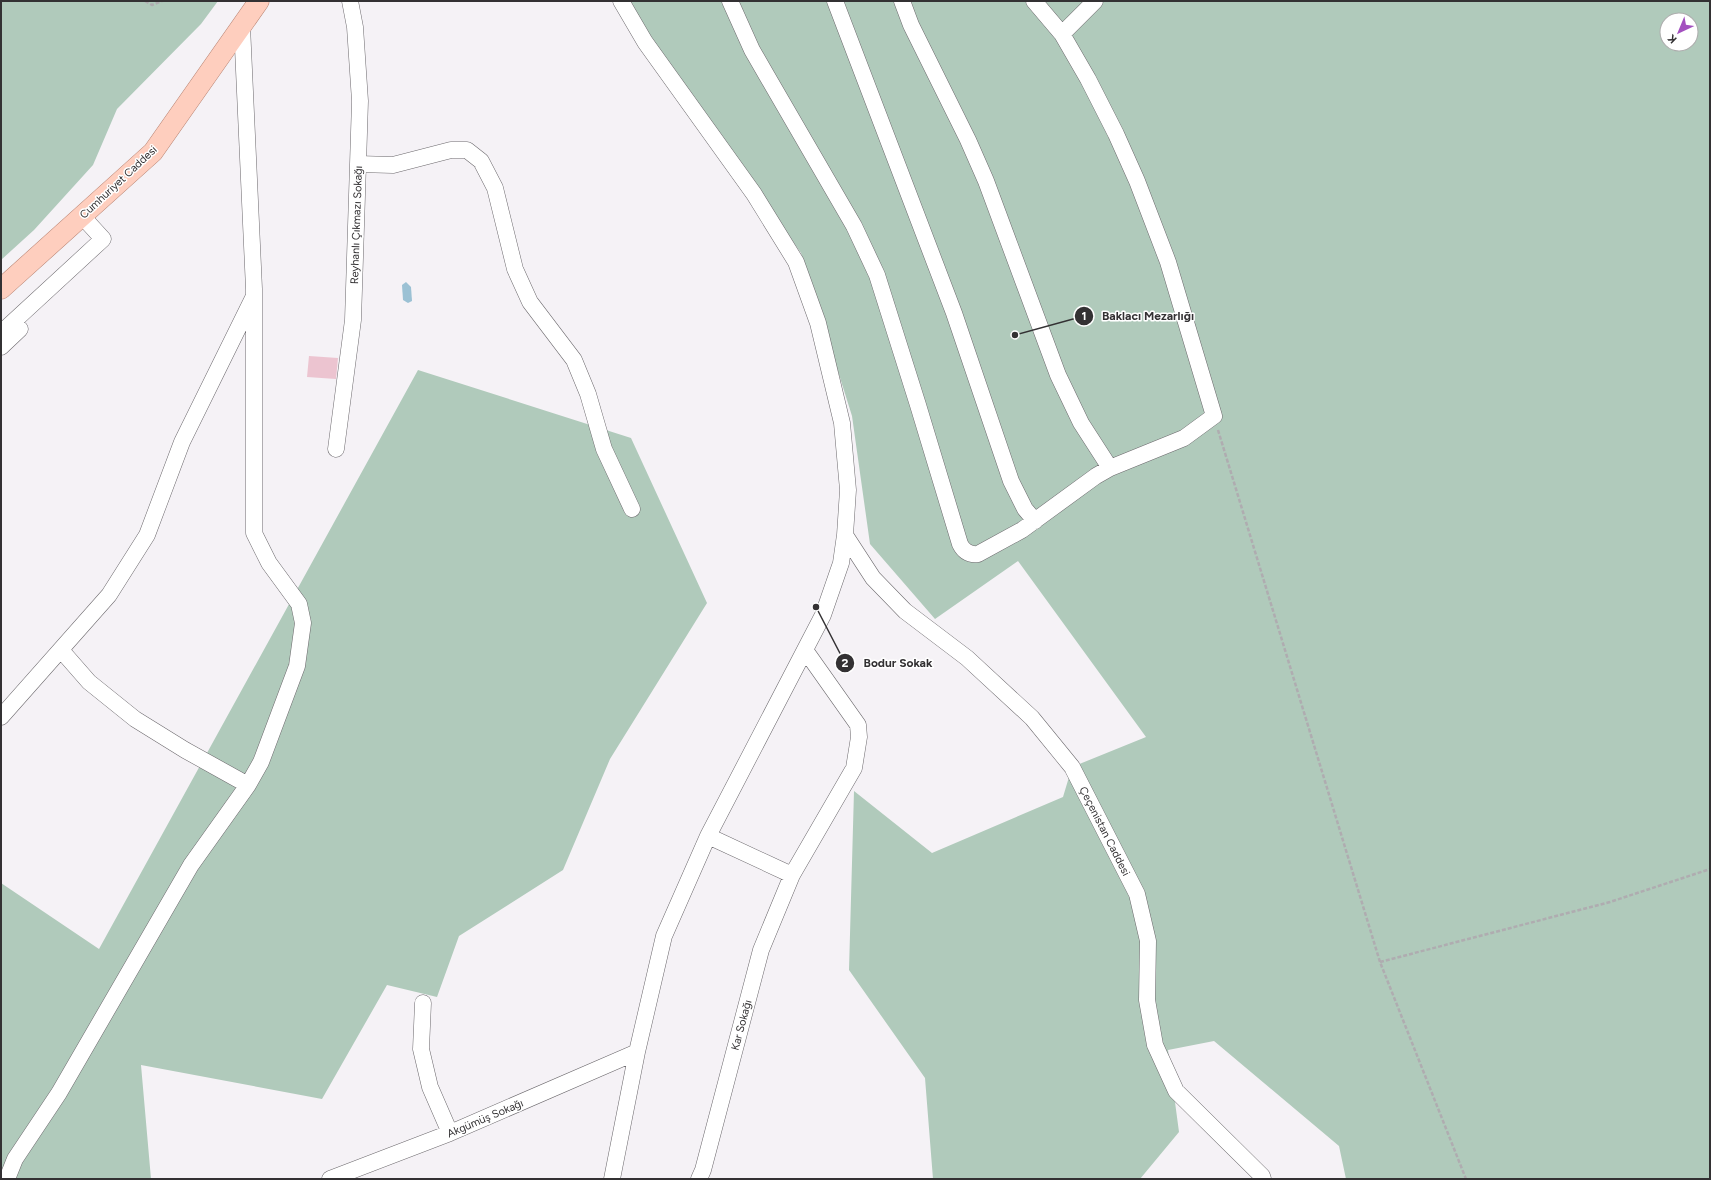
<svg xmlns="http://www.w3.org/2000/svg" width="1711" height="1180" viewBox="0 0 1711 1180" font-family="Figtree,sans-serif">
<rect width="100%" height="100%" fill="#f5f2f6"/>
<path fill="#b0cabb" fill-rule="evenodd" d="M1,1H218L201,24L117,109L93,165L34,230L1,260Z
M630,1H1710V1179H1346L1339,1146L1214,1041L1168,1050L1179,1132L1140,1179H933L925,1078L849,970L854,791L932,853L1063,797L1072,767L1146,737L1018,561L935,619L870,544L852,416L801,253L646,35ZM1667,20H1691V44H1667Z
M418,370L631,438L707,603L610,759L563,870L459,936L437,997L387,985L322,1099L141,1065L151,1179H1V883L99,949Z"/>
<path fill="#9bc1d4" d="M406,282L411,287L412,301L408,303L403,300L402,285Z"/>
<path fill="#ecc4d0" d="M309,356L338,358L336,379L307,377Z"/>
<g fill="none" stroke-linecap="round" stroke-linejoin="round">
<defs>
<path id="minor" d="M730,1L752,50L767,76L854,226L877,275L918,405L960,544C964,552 970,555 978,554L1022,530L1096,476L1110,468L1184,438L1214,416L1168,262L1137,181L1116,134L1088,79L1062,34L1034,1
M835,1L954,313L1011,481L1025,509L1035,521
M902,1L911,25L968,140L986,181L1058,375L1081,423L1110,468
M1062,34L1095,1
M358,164L393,165L451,150H467L481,161L495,188L515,269L530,302L574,360L588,394L604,449L632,509
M1,333L103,239L82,216
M1,347L20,329
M336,449L353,320L358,164L360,101L355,27L350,1
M845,535L873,578L905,611L967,658L1032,718L1072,767L1137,894L1148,941L1147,1000L1155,1045L1176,1091L1262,1176L1263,1179
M61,650L89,682L135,719L185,750L248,785
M1,717L109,595L147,535L182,442L253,298
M708,836L792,875L854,768L859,737L858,725L805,650
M423,1003L421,1049L430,1087L450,1133
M7,1179L15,1159L59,1093L191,865L248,785L261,762L297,666L303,623L299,604L269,563L254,533V289L242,26
M330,1179L450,1133L637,1052
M612,1179L637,1052L664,936L708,836L823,615L841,563L845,535L848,490L842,423L818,323L796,262L754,194L645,42L621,1
M699,1179L703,1170L761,950L792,875"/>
<path id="major" d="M1,289L153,152L259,1"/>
</defs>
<use href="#minor" stroke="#6c696d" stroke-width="17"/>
<use href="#major" stroke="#b78271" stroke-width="21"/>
<path stroke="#afacb0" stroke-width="2.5" stroke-dasharray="4 2" stroke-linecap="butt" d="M145,1L152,5L162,1
M1218,430L1380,962L1466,1179
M1380,962L1610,902L1710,869"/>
<use href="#minor" stroke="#fff" stroke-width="16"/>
<use href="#major" stroke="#fecebe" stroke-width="20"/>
</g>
<g text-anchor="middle" stroke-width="3" stroke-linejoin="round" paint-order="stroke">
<g font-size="11" fill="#333133" stroke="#fff">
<text transform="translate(118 182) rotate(-43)" y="4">Cumhuriyet Caddesi</text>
<text transform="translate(356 225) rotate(-88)" y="4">Reyhanlı Çıkmazı Sokağı</text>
<text transform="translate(1105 831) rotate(63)" y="4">Çeçenistan Caddesi</text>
<text transform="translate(741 1025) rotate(-75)" y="4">Kar Sokağı</text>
<text transform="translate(485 1118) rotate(-23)" y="4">Akgümüş Sokağı</text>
</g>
</g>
<path fill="none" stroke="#333133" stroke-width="1.5" d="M1015 335L1084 316M816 607L845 663"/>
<g fill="#333133" stroke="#fff" stroke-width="1.5">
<circle cx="1015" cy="335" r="4"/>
<circle cx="816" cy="607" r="4"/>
<circle cx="1084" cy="316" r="10"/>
<circle cx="845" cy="663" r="10"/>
</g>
<g font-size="12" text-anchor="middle" font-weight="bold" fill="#fff">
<text x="1084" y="320">1</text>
<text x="845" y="667">2</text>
</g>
<g font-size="12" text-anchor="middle" font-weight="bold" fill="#333133" stroke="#fff" stroke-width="3" stroke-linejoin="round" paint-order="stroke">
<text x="1148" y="320">Baklacı Mezarlığı</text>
<text x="898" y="667">Bodur Sokak</text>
</g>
<rect width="1711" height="1180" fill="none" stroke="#333133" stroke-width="4"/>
<g transform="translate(1679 32) rotate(224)"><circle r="19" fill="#ffffff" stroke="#adadad"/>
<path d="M0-3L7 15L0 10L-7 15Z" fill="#a350bf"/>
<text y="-6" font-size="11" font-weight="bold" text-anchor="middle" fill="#333133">K</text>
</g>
</svg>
